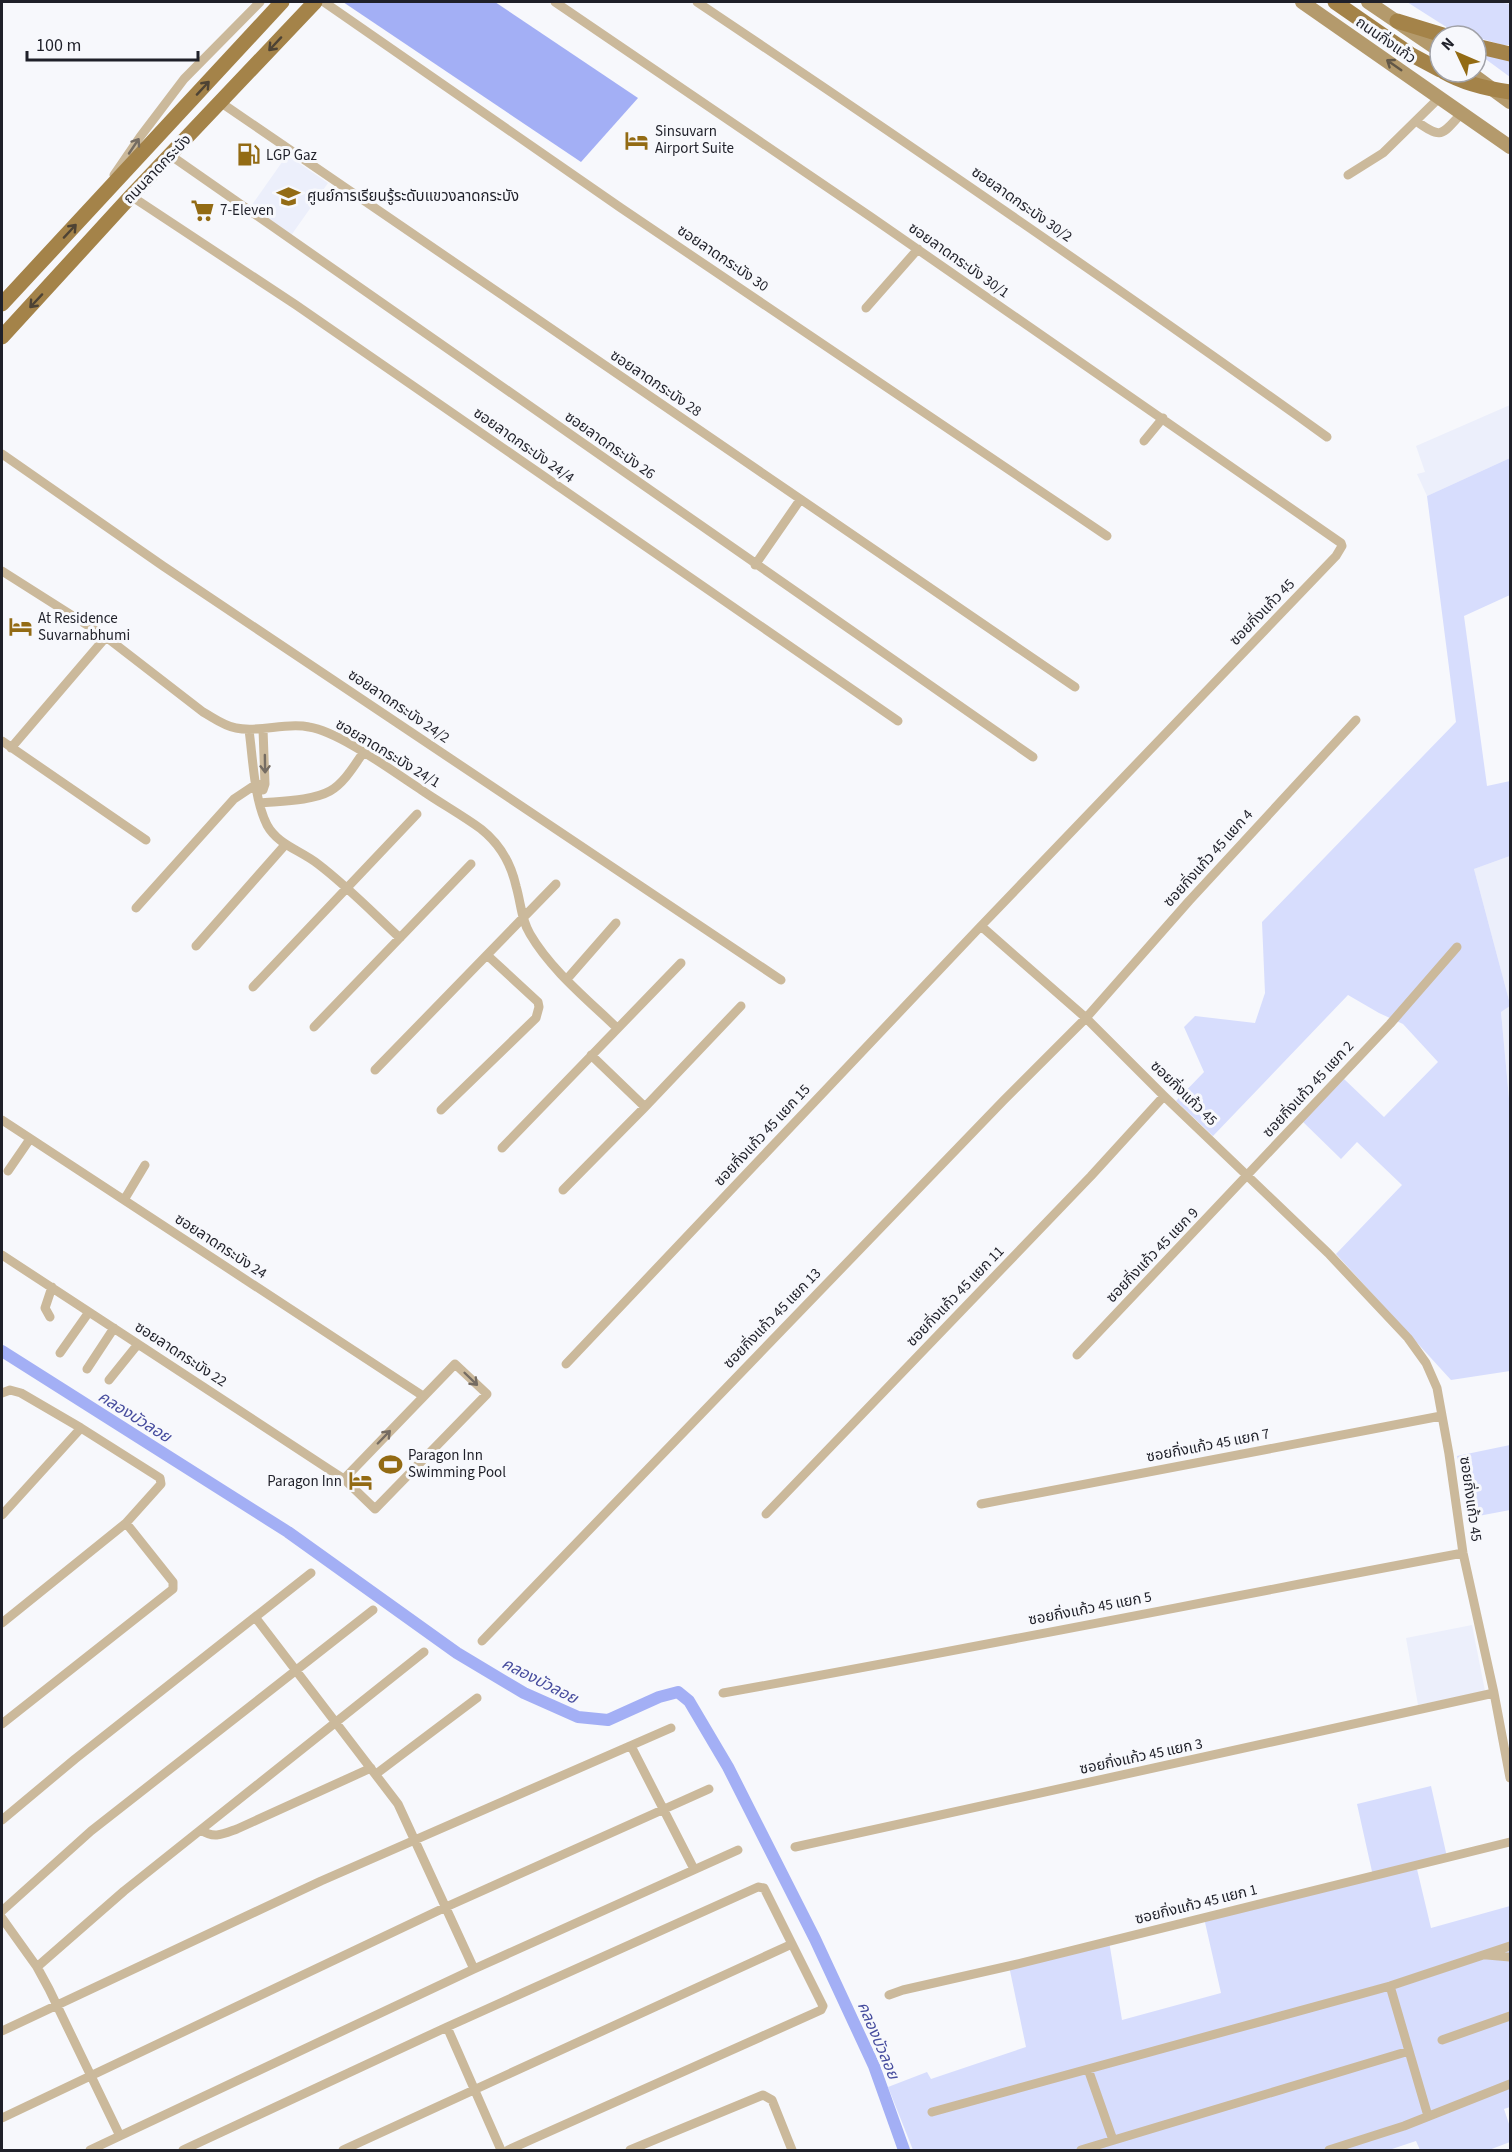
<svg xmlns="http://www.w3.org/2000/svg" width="1512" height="2152" viewBox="0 0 1512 2152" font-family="'Source Sans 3','Noto Sans Thai',sans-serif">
<rect width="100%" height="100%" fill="#f7f8fc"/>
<path fill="#eceffb" d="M287,155L328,183L290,237L249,209Z
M1510,405V458L1427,496L1417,474L1425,472L1416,446Z
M1510,856V1004L1474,869Z
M1510,1006V1109L1501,1012Z
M1472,1625L1485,1691L1418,1705L1406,1638Z"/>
<path fill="#d7ddfd" d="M1407,2H1497L1510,4V45H1503L1451,30Z
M1476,52L1510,58V77Z
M1510,458V595L1464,616L1487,786L1510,781V856L1474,869L1510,1004V1006L1501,1012L1510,1109V1371L1451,1380L1336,1254L1402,1185L1357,1142L1341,1159L1301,1120L1344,1079L1384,1117L1438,1062L1403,1024L1379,1013L1348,995L1213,1136L1176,1101L1204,1072L1184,1027L1195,1016L1255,1023L1265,993L1262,922L1456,722L1427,496Z
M1510,1445V1510L1473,1517L1457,1456Z
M1431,1786L1447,1857L1416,1865L1431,1928L1510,1906V2107L1504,2109L1510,2127V2142L1489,2150H1420L1416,2141L1389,2150H913L888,2087L927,2072L931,2079L1026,2047L1009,1966L1109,1941L1122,2020L1221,1993L1204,1918L1373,1876L1357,1804Z"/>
<path fill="#a3aff5" d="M343,2H495L638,98L581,162Z"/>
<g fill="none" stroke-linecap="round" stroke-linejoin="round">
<path stroke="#a3aff5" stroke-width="12" d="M2,1351L288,1532L457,1653L524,1693L578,1717L608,1720L659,1697L678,1692L689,1701L728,1767L815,1939L874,2066L904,2150"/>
<path stroke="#cbb99b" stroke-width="9" d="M324,2L621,208L1107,536
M555,2L871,217L1341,543L1342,546L1336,556L981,926L1086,1018L1164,1096L1328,1253L1408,1338L1426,1363L1437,1388L1449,1454L1463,1553L1494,1693L1510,1778
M697,2C909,144 1119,288 1327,437
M220,102L1075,687
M1416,121C1443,140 1441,135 1462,113
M170,155L1033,757
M114,175L140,137L184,79L260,2
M1348,175L1383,153L1440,97
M131,196L296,305L898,721
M866,308L918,249
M1144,441L1163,418
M2,454L163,566L781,980
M755,565L800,500
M2,571L106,637L203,712C214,718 224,726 236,728C260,733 285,722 309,727C340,732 392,771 420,789C440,803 462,815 481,829C500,844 511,864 516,886C521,903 521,919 530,934C551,970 587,999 617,1028
M249,730C253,759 254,799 267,825C278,845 300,850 318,864C347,886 373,913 400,938
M2,741L146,840
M11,748L106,637
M263,790L265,784L263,729
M260,803C280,801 312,801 330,791C344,783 354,766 363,753
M136,908L234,799L255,785L265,784
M196,946L285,845
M567,979L616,923
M253,987L417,814
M314,1027L471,864
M591,1055L645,1107
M375,1070L556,884
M441,1110L536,1018L539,1007L538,1002L487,955
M2,1120L423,1396
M502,1148L681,963
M8,1171L30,1139
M563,1190L645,1107L741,1006
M124,1200L145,1165
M2,1255L330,1470L344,1479L375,1509L487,1394L455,1364L344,1479
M50,1317L45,1308L52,1287
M60,1353L89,1312
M1077,1355L1390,1024L1457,947
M566,1364L981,926
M87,1369L114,1328
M109,1380L138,1344
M2,1393L10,1390L21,1393L81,1428L160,1478L161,1484L126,1523L2,1623
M981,1504L1441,1416
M766,1514L1091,1176L1164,1096
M2,1515L81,1428
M255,1617L398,1804L474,1969
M482,1641L1004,1100L1086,1018L1189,901L1356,720
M723,1693C970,1649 1217,1599 1463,1553
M2,1724L173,1589V1582L126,1523
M631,1746L694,1869
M376,1774L477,1698
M2,1820L75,1759L311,1573
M201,1830C214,1839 223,1834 237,1829L371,1768
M795,1847L1494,1693
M2,1911L91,1831L373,1610
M2,1918L37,1967L49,1989L120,2136
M1487,1955L1510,1957
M37,1967L124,1891L424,1652
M1390,1986L1428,2116
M889,1995L903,1990L1009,1966L1510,1842
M447,2027L501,2150
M2,2031L321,1881L671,1728
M1442,2040L1510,2016
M1088,2069L1113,2140
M932,2112L1390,1986L1510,1946
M2,2118L446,1907L709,1789
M90,2150L474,1969L738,1850
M183,2150L447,2027L758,1887L764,1888L823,2006L821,2010L508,2150
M343,2150L792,1944
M630,2150L763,2095L772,2100L792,2150
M1081,2150L1409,2051
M1329,2150L1404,2126L1510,2084"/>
<path stroke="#b49a6c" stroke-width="14" d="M1302,2L1510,147
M1368,2L1440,51
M1469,72L1510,102"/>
<path stroke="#a48349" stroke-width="15" d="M1335,2L1410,54L1440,70
M1397,21L1446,36
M1476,46L1510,54
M1444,72C1463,83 1488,89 1510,92
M2,304L282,2
M2,337L131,196L315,2"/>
</g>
<defs><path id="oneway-shaft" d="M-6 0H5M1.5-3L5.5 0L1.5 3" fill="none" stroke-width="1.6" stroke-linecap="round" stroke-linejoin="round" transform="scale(1.5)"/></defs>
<g stroke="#4e4334">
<use href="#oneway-shaft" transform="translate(275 44) rotate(133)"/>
<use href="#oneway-shaft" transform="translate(203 88) rotate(-47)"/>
<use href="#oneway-shaft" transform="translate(70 231) rotate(-47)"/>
<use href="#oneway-shaft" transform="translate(36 301) rotate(133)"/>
</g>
<use stroke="#625747" href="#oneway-shaft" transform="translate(1394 65) rotate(-145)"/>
<g stroke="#756c62">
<use href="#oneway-shaft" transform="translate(134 146) rotate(-56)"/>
<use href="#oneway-shaft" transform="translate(265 764) rotate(89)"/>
<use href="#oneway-shaft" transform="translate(471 1379) rotate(44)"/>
<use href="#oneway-shaft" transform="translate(384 1437) rotate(-46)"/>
</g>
<defs>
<symbol id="hotel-bare" viewBox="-9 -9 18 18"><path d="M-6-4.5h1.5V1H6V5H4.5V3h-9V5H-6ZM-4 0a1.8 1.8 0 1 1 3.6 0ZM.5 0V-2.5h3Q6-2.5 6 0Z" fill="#936b14" stroke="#f7f8fc" stroke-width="2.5" paint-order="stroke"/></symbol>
<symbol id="fuel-bare" viewBox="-9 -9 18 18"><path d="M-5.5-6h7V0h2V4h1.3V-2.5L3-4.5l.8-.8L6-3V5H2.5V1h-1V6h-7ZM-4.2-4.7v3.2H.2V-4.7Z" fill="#936b14" stroke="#f7f8fc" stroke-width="2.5" paint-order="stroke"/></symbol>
<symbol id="school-bare" viewBox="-9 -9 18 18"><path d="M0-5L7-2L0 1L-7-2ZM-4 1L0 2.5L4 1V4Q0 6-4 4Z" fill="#936b14" stroke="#f7f8fc" stroke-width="2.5" paint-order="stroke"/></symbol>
<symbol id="supermarket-bare" viewBox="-9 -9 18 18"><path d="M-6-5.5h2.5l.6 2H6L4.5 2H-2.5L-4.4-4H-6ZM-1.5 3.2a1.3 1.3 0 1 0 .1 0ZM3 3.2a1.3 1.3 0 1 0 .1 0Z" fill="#936b14" stroke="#f7f8fc" stroke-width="2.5" paint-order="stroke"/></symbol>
<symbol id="stadium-bare" viewBox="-9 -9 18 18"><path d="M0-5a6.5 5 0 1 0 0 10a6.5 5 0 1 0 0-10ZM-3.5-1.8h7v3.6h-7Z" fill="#936b14" stroke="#f7f8fc" stroke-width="2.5" paint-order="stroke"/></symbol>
</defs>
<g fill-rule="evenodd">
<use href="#hotel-bare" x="620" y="124" width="33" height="33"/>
<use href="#fuel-bare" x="232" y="138" width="33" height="33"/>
<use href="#school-bare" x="272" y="180" width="33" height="33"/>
<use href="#supermarket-bare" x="186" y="194" width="33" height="33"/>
<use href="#hotel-bare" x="4" y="610" width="33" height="33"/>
<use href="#stadium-bare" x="374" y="1448" width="33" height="33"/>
<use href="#hotel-bare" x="344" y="1464" width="33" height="33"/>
</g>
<g text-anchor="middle" stroke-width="6" stroke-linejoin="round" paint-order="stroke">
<g font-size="15" fill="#1f2029" stroke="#f7f8fc">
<text transform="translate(1386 40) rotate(35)" y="5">ถนนกิ่งแก้ว</text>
<text transform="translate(157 169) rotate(-46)" y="5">ถนนลาดกระบัง</text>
<text transform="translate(1022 204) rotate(35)" y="5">ซอยลาดกระบัง 30/2</text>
<text transform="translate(723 258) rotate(34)" y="5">ซอยลาดกระบัง 30</text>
<text transform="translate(959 260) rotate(35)" y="5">ซอยลาดกระบัง 30/1</text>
<text transform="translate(656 383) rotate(34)" y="5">ซอยลาดกระบัง 28</text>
<text transform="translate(524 445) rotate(35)" y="5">ซอยลาดกระบัง 24/4</text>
<text transform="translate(610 445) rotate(35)" y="5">ซอยลาดกระบัง 26</text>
<text transform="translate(1262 612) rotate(-46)" y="5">ซอยกิ่งแก้ว 45</text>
<text transform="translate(399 706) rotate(34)" y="5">ซอยลาดกระบัง 24/2</text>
<text transform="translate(388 753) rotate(31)" y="5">ซอยลาดกระบัง 24/1</text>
<text transform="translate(1208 858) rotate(-48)" y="5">ซอยกิ่งแก้ว 45 แยก 4</text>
<text transform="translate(1308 1089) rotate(-47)" y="5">ซอยกิ่งแก้ว 45 แยก 2</text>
<text transform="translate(1184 1093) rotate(44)" y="5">ซอยกิ่งแก้ว 45</text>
<text transform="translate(762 1135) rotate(-47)" y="5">ซอยกิ่งแก้ว 45 แยก 15</text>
<text transform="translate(221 1246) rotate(33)" y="5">ซอยลาดกระบัง 24</text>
<text transform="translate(1152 1255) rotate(-46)" y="5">ซอยกิ่งแก้ว 45 แยก 9</text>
<text transform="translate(955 1296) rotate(-46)" y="5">ซอยกิ่งแก้ว 45 แยก 11</text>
<text transform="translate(772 1318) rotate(-46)" y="5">ซอยกิ่งแก้ว 45 แยก 13</text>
<text transform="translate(181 1354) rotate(33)" y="5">ซอยลาดกระบัง 22</text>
<text transform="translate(1208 1445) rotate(-11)" y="5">ซอยกิ่งแก้ว 45 แยก 7</text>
<text transform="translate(1471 1499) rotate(82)" y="5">ซอยกิ่งแก้ว 45</text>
<text transform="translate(1090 1608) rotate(-11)" y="5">ซอยกิ่งแก้ว 45 แยก 5</text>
<text transform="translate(1141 1756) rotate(-12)" y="5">ซอยกิ่งแก้ว 45 แยก 3</text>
<text transform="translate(1196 1904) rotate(-14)" y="5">ซอยกิ่งแก้ว 45 แยก 1</text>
</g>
<g font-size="15" fill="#1f2029" stroke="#f7f8fc" text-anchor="start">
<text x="655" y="136">Sinsuvarn<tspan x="655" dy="17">Airport Suite</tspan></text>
<text x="266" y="160">LGP Gaz</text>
<text x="307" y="201">ศูนย์การเรียนรู้ระดับแขวงลาดกระบัง</text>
<text x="220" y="215">7-Eleven</text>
<text x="38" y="623">At Residence<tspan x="38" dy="17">Suvarnabhumi</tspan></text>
<text x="408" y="1460">Paragon Inn<tspan x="408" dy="17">Swimming Pool</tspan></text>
<text x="342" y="1486" text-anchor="end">Paragon Inn</text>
</g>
<g font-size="16" font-style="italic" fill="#454b9d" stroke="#f7f8fc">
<text transform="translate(135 1416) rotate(32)" y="6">คลองบัวลอย</text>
<text transform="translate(540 1680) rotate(27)" y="6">คลองบัวลอย</text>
<text transform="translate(879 2040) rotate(67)" y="6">คลองบัวลอย</text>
</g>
</g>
<rect width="1512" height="2152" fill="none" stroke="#1f2029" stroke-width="6"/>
<g transform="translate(1458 54) rotate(314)"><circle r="28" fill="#f7f8fc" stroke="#a1a2a8" stroke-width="1.5"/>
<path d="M0-4.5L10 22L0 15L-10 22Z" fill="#936b14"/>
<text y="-9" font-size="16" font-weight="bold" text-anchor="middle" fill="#1f2029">N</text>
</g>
<path d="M27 51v9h171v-9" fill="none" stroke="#1f2029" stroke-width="3"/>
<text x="36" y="51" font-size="18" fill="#1f2029" stroke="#f7f8fc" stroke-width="4.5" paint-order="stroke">100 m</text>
</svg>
